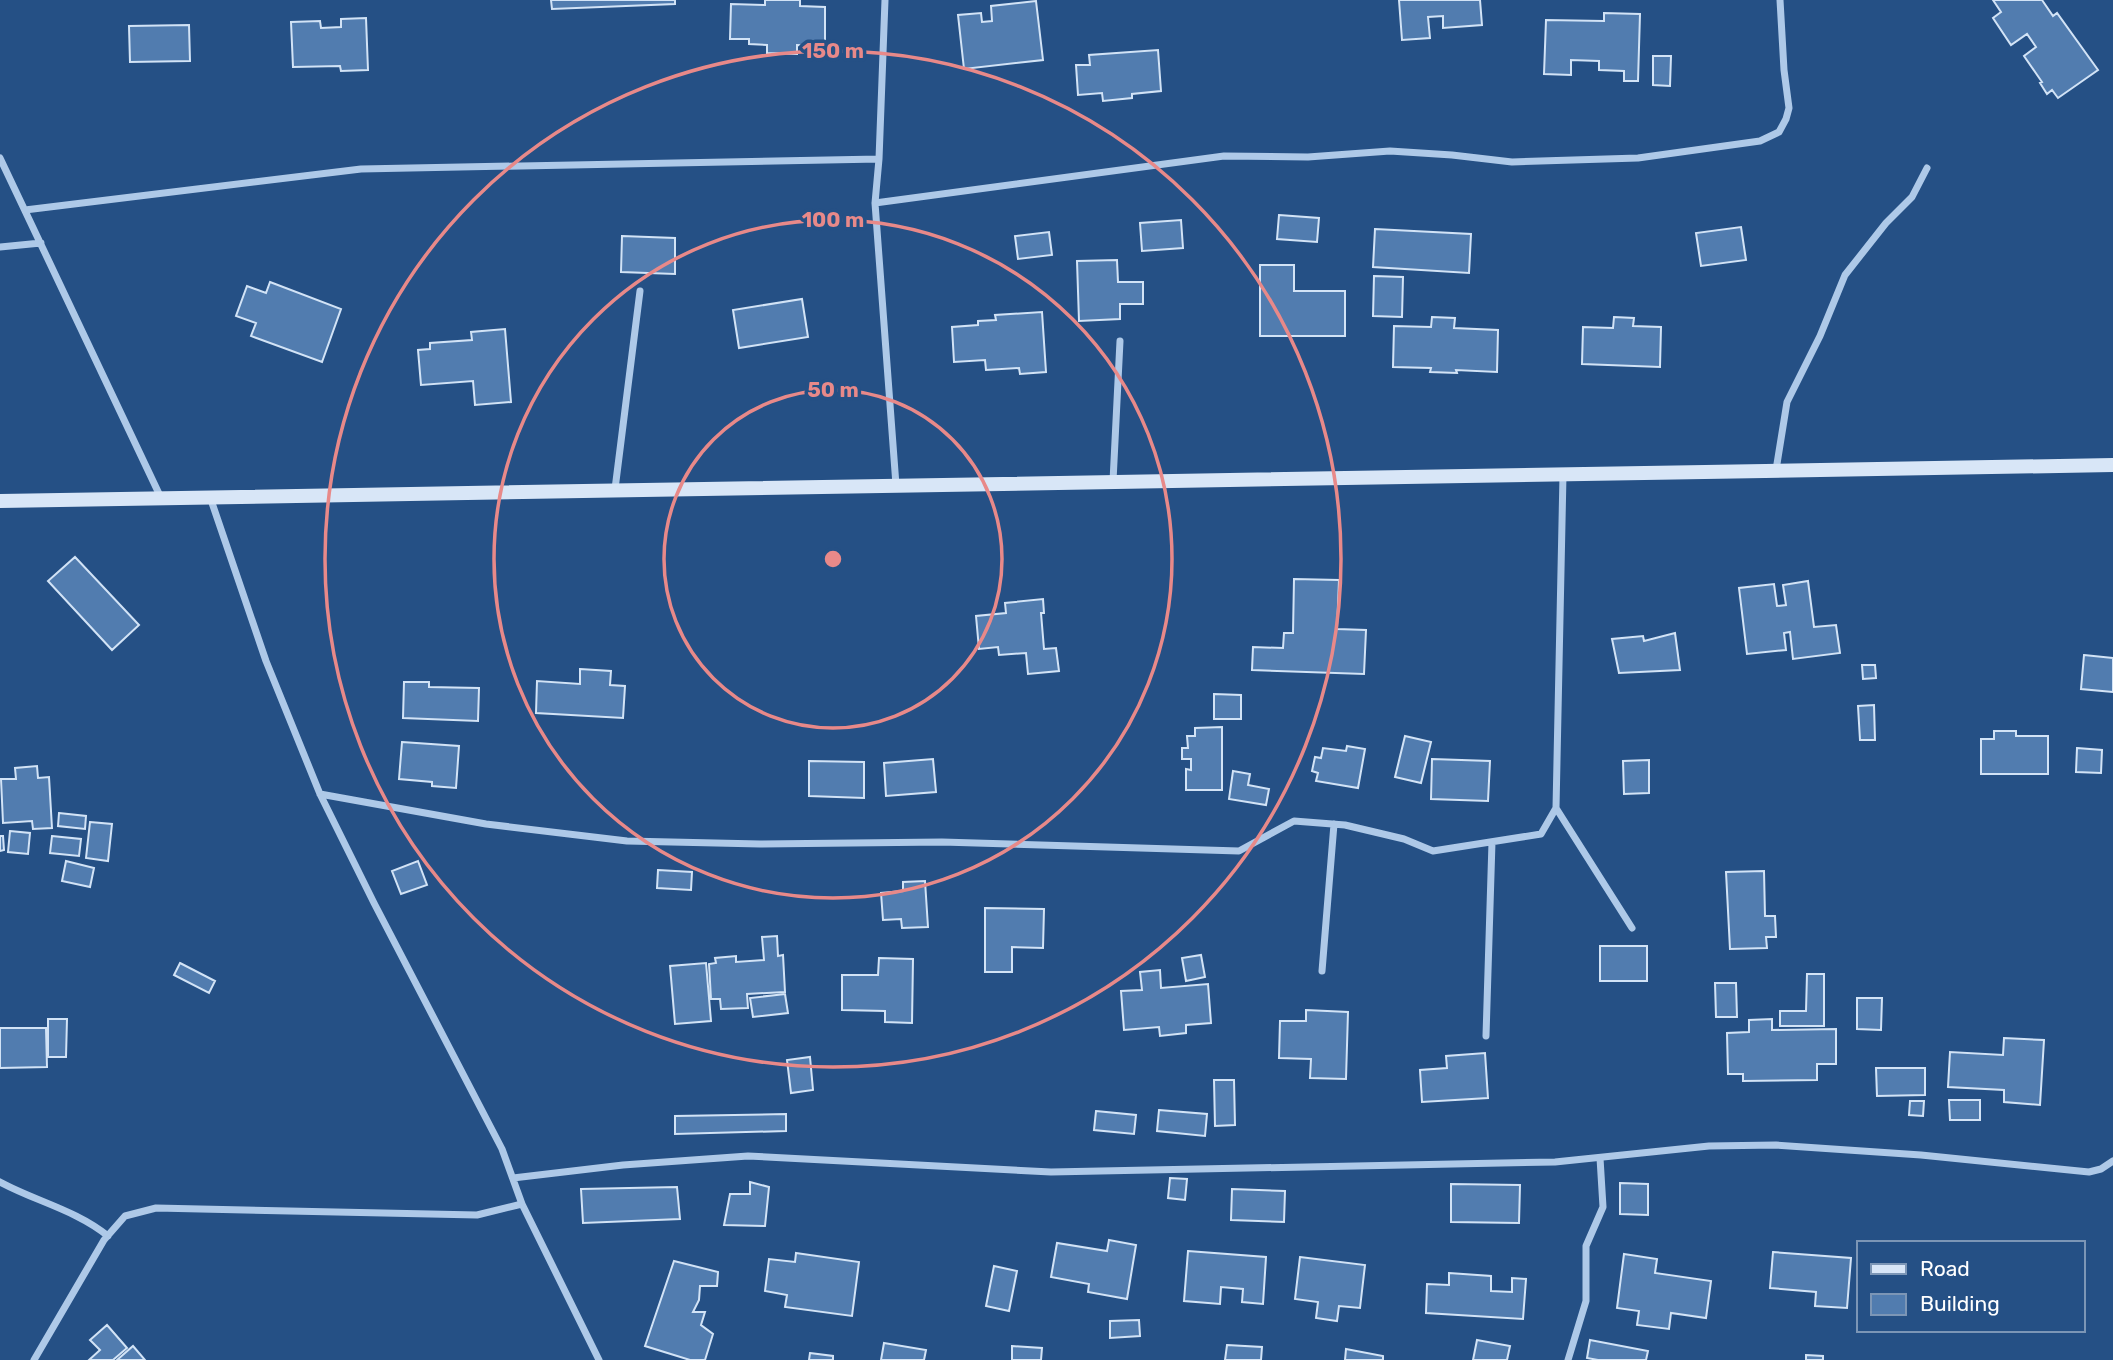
<svg xmlns="http://www.w3.org/2000/svg" width="2113" height="1360" viewBox="0 0 2113 1360" font-family="Rubik,sans-serif">
<rect width="100%" height="100%" fill="#255085"/>
<path fill="#517caf" stroke="#d2e3f6" stroke-width="2" d="M551,0H675V4L552,9Z
M765,0H800V6L825,7V46L797,45V54L767,53V45L749,44V39H730L731,4L765,5Z
M1399,0H1480L1482,25L1443,28V16L1428,17L1430,38L1402,40Z
M1993,0H2042L2053,16L2057,13L2098,70L2058,98L2052,90L2047,94L2040,83L2042,82L2024,56L2036,47L2027,34L2011,45L1993,18L2001,12Z
M1036,1L1043,60L964,69L958,15L981,13L982,22L992,21L991,6Z
M1604,13L1640,14L1638,81H1624V71L1599,70V61L1571,60V75L1544,74L1546,20L1604,21Z
M366,18L368,70L341,71L340,66L293,67L291,22L320,21L321,28L341,27V19Z
M189,25L190,61L130,62L129,26Z
M1158,50L1161,91L1132,94V98L1103,101L1102,93L1078,95L1076,65H1090L1089,55Z
M1653,56H1671L1670,86L1653,85Z
M1279,215L1319,218L1317,242L1277,239Z
M1181,220L1183,248L1142,251L1140,223Z
M1741,227L1746,260L1701,266L1696,233Z
M1375,229L1471,234L1469,273L1373,267Z
M1049,232L1052,255L1018,259L1015,236Z
M622,236L675,238V274L621,272Z
M1117,260L1118,282H1143V304H1120V319L1079,321L1077,261Z
M1260,265H1294V291H1345V336H1260Z
M1374,276L1403,277L1402,317L1373,316Z
M270,282L341,309L322,362L251,336L256,323L236,316L247,286L266,293Z
M802,299L808,337L739,348L733,310Z
M1042,312L1046,372L1020,374L1019,368L986,370L985,360L954,362L952,327L978,325V321L996,320L995,315Z
M1432,317L1455,318L1454,328L1498,330L1497,372L1456,370L1457,373L1430,372L1431,368L1393,367L1394,326L1431,327Z
M1614,317L1634,318L1633,326L1661,327L1660,367L1582,364L1583,327L1613,328Z
M505,329L511,402L475,405L473,381L421,385L418,350L430,349V343L472,340L471,332Z
M75,557L139,625L112,650L48,581Z
M1294,579L1339,580L1337,629L1366,630L1364,674L1252,670L1253,647L1283,648L1284,633H1293Z
M1808,581L1814,627L1836,625L1840,653L1793,659L1790,632L1784,633L1786,650L1747,654L1739,588L1774,584L1777,606L1786,605L1783,585Z
M1043,599L1044,613H1041L1044,649L1056,648L1059,671L1028,674L1026,653L999,655L998,647L979,649L976,616L1006,613L1005,603Z
M1675,633L1680,670L1619,673L1612,639L1643,636L1644,641Z
M2084,655L2113,658V692L2081,689Z
M1862,665H1875L1876,678L1863,679Z
M580,669L611,671L610,685L625,686L623,718L536,713L537,681L580,684Z
M404,682H429V687L479,688L478,721L403,718Z
M1214,694L1241,695V719H1214Z
M1874,705L1875,740H1860L1858,706Z
M1222,727V790H1186V769L1191,770V759H1182V748H1188L1187,736H1195V728Z
M1994,731H2016V736H2048V774H1981V739H1994Z
M1405,736L1431,742L1421,783L1395,777Z
M402,742L459,746L456,788L432,786V782L399,779Z
M1347,746L1365,749L1358,788L1316,781L1318,773L1312,771L1315,757L1321,758L1323,748L1346,751Z
M2077,748L2102,750L2101,773L2076,772Z
M933,759L936,792L886,796L884,763Z
M1432,759L1490,761L1488,801L1431,799Z
M1649,760V793L1624,794L1623,761Z
M809,761L864,762V798L809,796Z
M37,766L38,778L49,777L52,828L33,829L32,821L3,823L1,779H16L15,768Z
M1233,771L1250,774L1248,785L1269,789L1266,805L1229,799Z
M59,813L86,816L85,829L58,826Z
M90,822L112,824L108,861L86,858Z
M10,831L30,833L28,854L8,852Z
M0,836H3L4,850L0,851Z
M52,836L81,839L79,856L50,853Z
M66,861L94,868L90,887L62,881Z
M418,861L427,885L401,894L392,871Z
M658,870L692,872L691,890L657,888Z
M1764,871L1765,916H1775L1776,937H1766L1767,948L1730,949L1726,872Z
M925,881L928,927L902,928L901,919L883,920L881,893L903,891V882Z
M985,908L1044,909L1043,948L1012,947V972H985Z
M777,936L778,956L783,955L785,992L747,994L748,1008L721,1009L720,999H711L709,964L716,963L715,958L736,956V962L764,960L762,937Z
M1600,946H1647V981H1600Z
M1201,955L1205,977L1186,981L1182,958Z
M879,958L913,959L912,1023L885,1022V1011L842,1010V975H878Z
M180,963L215,981L209,993L174,975Z
M706,963L711,1021L675,1024L670,966Z
M1160,970L1161,988L1208,984L1211,1023L1186,1025V1033L1160,1036L1159,1027L1124,1030L1121,991L1142,990L1140,972Z
M1807,974H1824V1026H1780V1011H1806Z
M1715,983H1736L1737,1017H1716Z
M785,994L788,1013L753,1017L750,998Z
M1857,998H1882L1881,1030L1857,1029Z
M1306,1010L1348,1012L1346,1079L1310,1078L1311,1059L1279,1058L1280,1021H1306Z
M48,1019H67L66,1057H48Z
M1772,1019V1030L1836,1029V1064H1817V1080L1743,1081V1074H1728L1727,1033L1749,1032V1020Z
M0,1028H46L47,1067L0,1068Z
M2004,1038L2044,1040L2040,1105L2004,1102V1090L1948,1087L1950,1052L2003,1055Z
M1485,1053L1488,1098L1422,1102L1420,1070L1447,1068L1446,1056Z
M810,1057L813,1090L791,1093L787,1060Z
M1876,1068H1925V1095L1877,1096Z
M1214,1080H1234L1235,1125L1215,1126Z
M1949,1100H1980V1120H1950Z
M1910,1101H1924L1923,1116L1909,1115Z
M1159,1110L1207,1114L1205,1136L1157,1131Z
M1096,1111L1136,1115L1134,1134L1094,1130Z
M786,1114V1131L675,1134V1116Z
M1170,1178L1187,1179L1185,1200L1168,1198Z
M750,1182L769,1187L765,1226L724,1225L730,1194H750Z
M1620,1183L1648,1184V1215L1620,1214Z
M1451,1184L1520,1185L1519,1223L1451,1222Z
M677,1187L680,1219L583,1223L581,1189Z
M1232,1189L1285,1191L1284,1222L1231,1220Z
M1109,1240L1136,1245L1127,1299L1088,1292L1089,1284L1051,1277L1057,1243L1107,1251Z
M1188,1251L1266,1257L1263,1304L1242,1302L1243,1289L1221,1287L1220,1304L1184,1301Z
M1773,1252L1851,1258L1847,1308L1815,1306L1816,1292L1770,1288Z
M796,1253L859,1262L852,1316L785,1307L787,1295L765,1291L769,1259L795,1262Z
M1624,1254L1657,1259L1655,1273L1711,1281L1706,1318L1671,1313L1669,1329L1637,1325L1639,1311L1617,1308Z
M1300,1257L1365,1265L1360,1308L1339,1306L1337,1321L1316,1318L1318,1302L1295,1299Z
M674,1261L718,1272L717,1286H700L699,1300L693,1312H705L701,1325L713,1334L705,1360H690L645,1346Z
M994,1266L1017,1271L1009,1311L986,1306Z
M1449,1273L1491,1276V1291L1512,1292V1278L1526,1279L1523,1319L1426,1313L1427,1284L1449,1285Z
M1139,1320L1140,1336L1110,1338V1321Z
M107,1325L127,1348L113,1360H89L100,1350L90,1340Z
M1477,1340L1510,1346L1507,1360H1473Z
M1590,1340L1648,1351L1646,1360H1598L1587,1358Z
M884,1343L926,1350L924,1360H881Z
M1227,1345L1262,1347L1261,1360H1225Z
M133,1346L145,1360H117Z
M1012,1346L1042,1348L1041,1360H1012Z
M1346,1349L1383,1356V1360H1345Z
M810,1353L833,1356V1360H809Z
M1806,1355L1823,1356V1360H1806Z"/>
<g fill="none" stroke-linecap="round" stroke-linejoin="round">
<path stroke="#aec9e8" stroke-width="7" d="M885,0L879,159L875,203L896,485
M0,158L162,500
M875,203L1224,156L1308,157L1390,151L1452,155L1512,162L1638,158L1760,141L1779,132L1786,119L1789,108L1784,70L1780,0
M25,210L361,169L879,159
M0,247L41,243
M1776,470L1787,402L1820,336L1845,275L1886,223L1912,197L1927,168
M1113,481L1120,341
M615,489L640,291
M320,794L486,824L627,841L760,844L942,842L1239,851L1294,821L1345,825L1404,839L1433,851L1541,834L1556,808L1563,475
M1556,808L1632,928
M1322,971L1334,824
M1486,1036L1492,842
M513,1178L623,1165L748,1156L1051,1172L1555,1162L1709,1146L1776,1145L1921,1155L2089,1172L2101,1169L2113,1161
M0,1182C35,1201 76,1210 108,1236
M522,1204L599,1360
M34,1360L104,1240L125,1216L156,1208L477,1215L522,1204L502,1149L374,903L320,794L266,661L210,497
M1568,1360L1586,1301V1246L1603,1207L1600,1158"/>
<path stroke="#d8e6f7" stroke-width="14" d="M0,501L2113,465"/>
</g>
<g fill="none" stroke="#e88989" stroke-width="3.5">
<circle cx="833" cy="559" r="169"/>
<circle cx="833" cy="559" r="339"/>
<circle cx="833" cy="559" r="508"/>
</g>
<circle cx="833" cy="559" r="10" fill="#e88989" stroke="#255085" stroke-width="3.5"/>
<g font-size="21" text-anchor="middle" font-weight="bold" fill="#e88989" stroke="#255085" stroke-width="7" stroke-linejoin="round" paint-order="stroke">
<text x="833" y="58">150 m</text>
<text x="833" y="227">100 m</text>
<text x="833" y="397">50 m</text>
</g>
<rect x="1857" y="1241" width="228" height="91" fill="#255085" stroke="#7c96b6" stroke-width="2"/>
<rect x="1871" y="1264" width="35" height="10" fill="#d8e6f7" stroke="#7c96b6" stroke-width="2"/>
<text x="1920" y="1276" font-size="21" fill="#ffffff">Road</text>
<rect x="1871" y="1294" width="35" height="21" fill="#517caf" stroke="#7c96b6" stroke-width="2"/>
<text x="1920" y="1311" font-size="21" fill="#ffffff">Building</text>
</svg>
